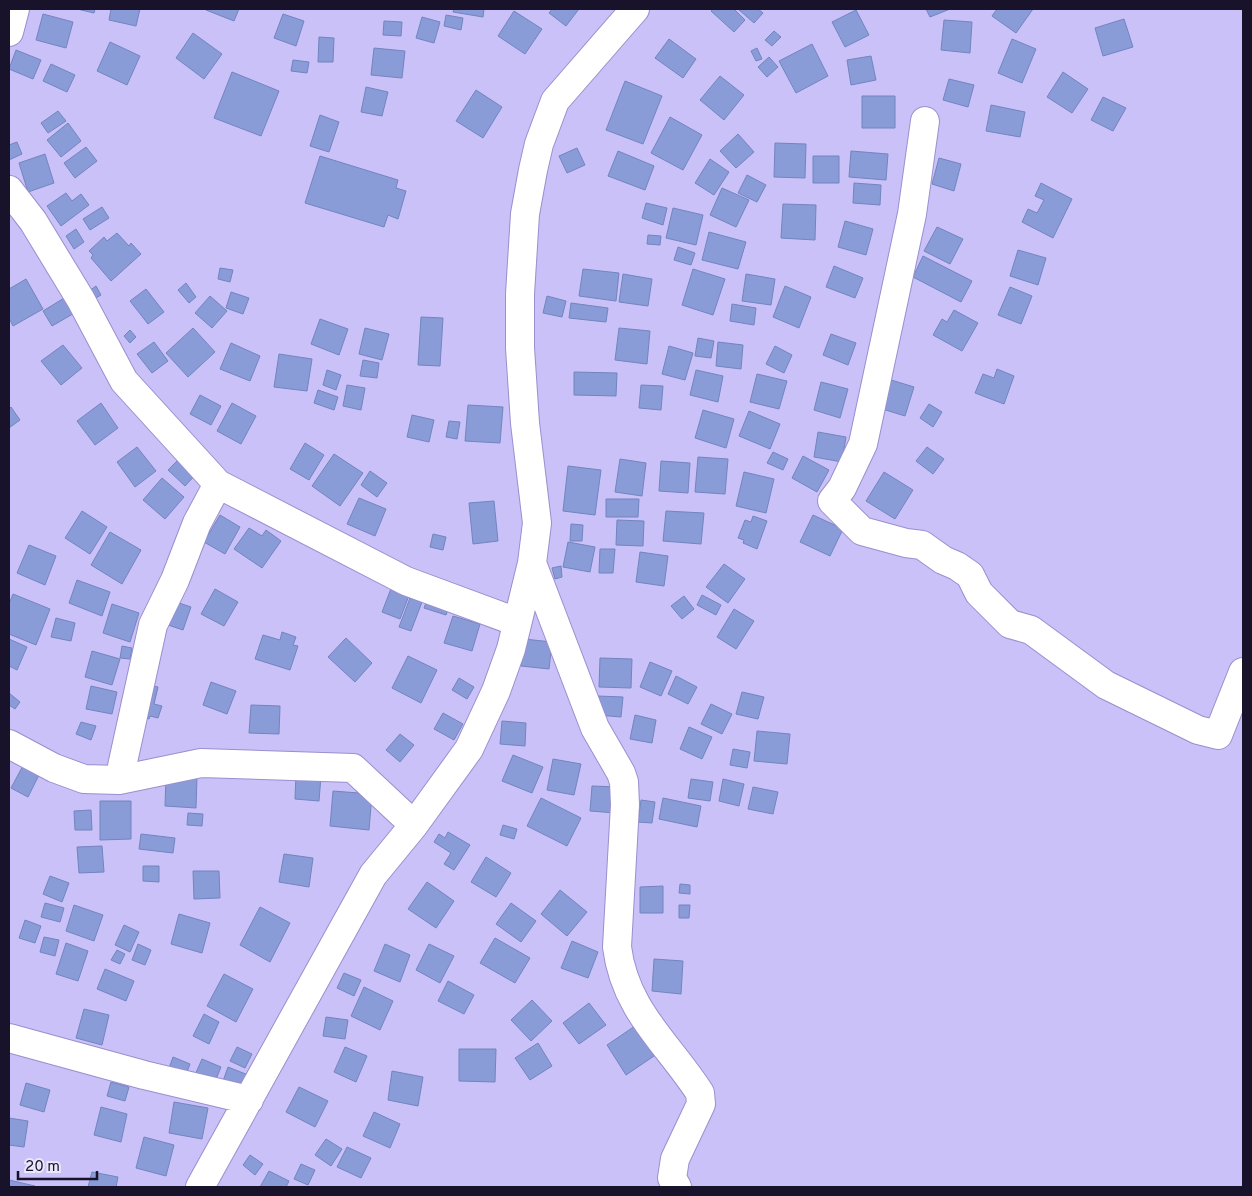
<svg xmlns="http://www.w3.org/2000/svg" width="1252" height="1196" viewBox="0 0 1252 1196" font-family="Overpass,sans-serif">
<rect width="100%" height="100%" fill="#c9c1f7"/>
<path fill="#8a9cd7" stroke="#7384c0" d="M77,9H95L94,13Z
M111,9H140L136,26L109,20Z
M207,9H239L234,21L206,10Z
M454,9H484L483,17L453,12Z
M552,9H579L566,26L549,13Z
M713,9H734L745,20L734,32L711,11Z
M738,9H758L763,13L754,23Z
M926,9H950L930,17Z
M997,9H1033L1016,33L992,16Z
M856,10L869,35L845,47L832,22Z
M514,11L542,29L525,54L498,36Z
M43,14L73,22L66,48L36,40Z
M283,14L304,21L296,46L274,38Z
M446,15L463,18L461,30L444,26Z
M422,17L440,22L434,43L416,38Z
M1124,19L1133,47L1103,56L1095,28Z
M944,20L972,22L970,53L941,50Z
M384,21L402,22L401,36L383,35Z
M774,31L781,37L772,46L765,40Z
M193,33L222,54L204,79L176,58Z
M319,37L334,38L333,62H318Z
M669,39L696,59L683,78L655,58Z
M1012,39L1036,49L1022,83L998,73Z
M110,42L140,56L127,85L97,71Z
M812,44L828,76L796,93L779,61Z
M374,48L405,51L402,78L371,75Z
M757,48L762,59L756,61L751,51Z
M16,50L41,60L33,79L9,69Z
M871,56L876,80L851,85L847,60Z
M769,57L778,67L767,77L758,67Z
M293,60L309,62L307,73L291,71Z
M51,64L75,75L67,92L43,81Z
M232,72L279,91L261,136L214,118Z
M1063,72L1088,89L1072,113L1047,97Z
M720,76L744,95L724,120L700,100Z
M949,79L974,85L968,107L943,100Z
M625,81L662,96L643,144L606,130Z
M366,87L388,92L382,116L361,112Z
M476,90L502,107L483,138L456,121Z
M862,96H895V128H862Z
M1103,97L1126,108L1113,131L1091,120Z
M991,105L1025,112L1020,137L986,131Z
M58,111L66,121L48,133L41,123Z
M320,115L339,122L329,152L310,146Z
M670,117L702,135L683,170L651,153Z
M68,123L81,141L61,157L47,140Z
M738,134L754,152L736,168L720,151Z
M17,142L22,154L9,160V145Z
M775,143L806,144L805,178L774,177Z
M86,147L97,161L75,178L64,163Z
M577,148L585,165L567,173L559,156Z
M618,151L654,166L645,190L608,176Z
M851,151L888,154L886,180L849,177Z
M45,154L54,183L28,192L19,163Z
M320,156L398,180L396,188L406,191L398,219L388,215L384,227L305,203Z
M813,156H839V183H813Z
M939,158L961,164L954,191L932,184Z
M710,159L729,172L714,195L695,183Z
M747,175L766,185L757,202L738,193Z
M854,183L881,185L880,205L853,203Z
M1041,183L1072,199L1053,238L1022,222L1028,209L1037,213L1044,200L1035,196Z
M722,188L749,200L736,227L710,215Z
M66,193L72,201L81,194L89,205L61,226L47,206Z
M646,203L667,208L663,225L642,218Z
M783,204L816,205L815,240L781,238Z
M102,207L109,218L90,230L83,219Z
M673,208L703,215L696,245L666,238Z
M845,221L873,229L866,255L838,247Z
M937,227L963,239L950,264L924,251Z
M76,229L84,242L74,249L66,236Z
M709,232L746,242L738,269L702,260Z
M117,233L129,246L131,243L141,254L111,281L91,258L93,255L89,251L104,237L107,241Z
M648,235L661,236L660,245L647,244Z
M678,247L695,253L691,265L674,260Z
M1018,250L1046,258L1038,285L1010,276Z
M923,256L972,281L961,302L913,277Z
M834,266L863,278L855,298L826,287Z
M220,268L233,270L230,282L218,279Z
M583,269L619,273L616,301L579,296Z
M693,269L725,279L713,315L682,305Z
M623,274L652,279L648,306L619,302Z
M746,274L775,279L771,305L742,301Z
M26,279L43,309L13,326L9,318V289Z
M186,283L196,297L189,303L178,290Z
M96,286L101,295L94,299L89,291Z
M785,286L811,297L799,328L773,317Z
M1010,287L1032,296L1021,324L998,315Z
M146,289L164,312L148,324L130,301Z
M231,292L249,298L243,314L226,308Z
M69,295L78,311L52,326L43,311Z
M210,296L227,311L212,328L195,313Z
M547,296L566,301L562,317L543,313Z
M571,303L608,308L606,322L569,318Z
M732,304L756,308L754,325L730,321Z
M954,310L978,323L962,351L933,335L942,319L947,322Z
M421,317L443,318L440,366L418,365Z
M320,319L348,329L339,355L311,344Z
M193,328L215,352L188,377L166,353Z
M365,328L389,334L382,360L359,354Z
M619,328L650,331L647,364L615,360Z
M130,330L136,337L130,343L124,336Z
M831,334L856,343L848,365L823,355Z
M698,338L714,341L711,358L695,356Z
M154,342L168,361L152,373L137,354Z
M718,342L743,345L741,369L716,366Z
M231,343L260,356L250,381L220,369Z
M63,345L82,368L61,385L41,361Z
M669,346L693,353L685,380L662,374Z
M775,346L792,355L784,373L766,364Z
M279,354L312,359L307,391L274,387Z
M363,360L379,363L377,378L360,376Z
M997,369L1014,376L1004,404L975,393L983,374L994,378Z
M327,370L341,375L336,390L323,385Z
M696,370L723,376L718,402L690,395Z
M574,372L617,373L616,396L574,395Z
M757,374L787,381L779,409L750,402Z
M888,379L914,387L905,416L879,408Z
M821,382L848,389L840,418L814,410Z
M347,385L365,388L361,410L343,406Z
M641,385L663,386L661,410L639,408Z
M318,390L338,397L334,410L314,403Z
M200,395L221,406L211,425L190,414Z
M101,403L118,428L95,445L77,421Z
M232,403L256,416L241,444L217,431Z
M929,404L942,412L933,427L920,418Z
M468,405L503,407L500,443L465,441Z
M11,407L20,420L9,428V409Z
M703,410L734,419L726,448L695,438Z
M749,411L780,424L770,449L739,436Z
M412,415L434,420L429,442L407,437Z
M449,421L460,422L457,439L446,437Z
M818,432L846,437L842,462L814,457Z
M305,443L324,455L309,480L290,469Z
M137,447L156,471L135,487L117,462Z
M927,447L944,459L933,474L916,461Z
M773,452L788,459L783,470L767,463Z
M334,454L363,473L340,506L312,486Z
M183,455L200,470L185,486L168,470Z
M803,456L829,470L817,492L792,478Z
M698,457L728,459L725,494L695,492Z
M620,459L646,463L642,496L615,492Z
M661,461L690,463L688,493L659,491Z
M568,466L601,470L595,515L563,511Z
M370,471L387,483L377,497L361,485Z
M744,472L774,479L766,513L736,506Z
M884,472L913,490L895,519L866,501Z
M162,478L184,497L165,519L143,500Z
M359,498L386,509L375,536L347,524Z
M606,499H639L638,517H606Z
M494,501L498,541L473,544L469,503Z
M82,511L107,527L90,554L65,538Z
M666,511L704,513L701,544L663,541Z
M220,515L240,527L225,554L204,542Z
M813,515L843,529L830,556L800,542Z
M753,516L767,521L757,549L743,543L744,540L738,538L745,520L751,522Z
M617,520L644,521L643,546L616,545Z
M571,524L583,525L582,541H570Z
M249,528L262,536L266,530L281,541L262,568L234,549Z
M110,532L141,550L122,584L91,565Z
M433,534L446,537L443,550L430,547Z
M568,542L595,547L590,572L563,567Z
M29,545L56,556L45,585L17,573Z
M600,549H615L613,573H599Z
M640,552L668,556L664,586L636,582Z
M724,564L745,579L728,603L706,587Z
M561,566L562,577L555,579L552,568Z
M77,580L110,592L102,616L69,603Z
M392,586L410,593L400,619L382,612Z
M215,589L238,602L224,626L201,614Z
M430,593L451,601L446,615L424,608Z
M13,594L50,609L36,645L9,634V604Z
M702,595L721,605L716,615L697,605Z
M684,596L694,609L682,619L671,606Z
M410,598L422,602L411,631L399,627Z
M170,600L191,607L183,630L162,623Z
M112,604L139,613L130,642L103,633Z
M734,609L754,621L736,649L717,637Z
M453,616L480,624L472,651L444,643Z
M56,618L75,623L71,641L51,637Z
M282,632L296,637L293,645L298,646L290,670L255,659L263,635L280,640Z
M346,638L372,663L355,682L328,657Z
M9,639L27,647L17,670L9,666Z
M524,639L552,642L549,669L521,666Z
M122,646L132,648L130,659L120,658Z
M92,651L120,659L112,685L85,677Z
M408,656L437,670L421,703L392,688Z
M600,658L632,659L631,688L599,687Z
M650,662L672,671L661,696L640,687Z
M676,676L697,687L688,704L668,694Z
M459,678L474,687L467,699L452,690Z
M211,682L236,691L227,714L203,705Z
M144,684L158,687L154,704L162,706L158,718L150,716L149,719L135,715Z
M91,686L117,692L112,714L86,709Z
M742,692L764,697L758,719L736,714Z
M9,693L20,702L15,709L9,705Z
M598,696L623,697L621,717L597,715Z
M711,704L732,714L722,734L701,724Z
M251,705L280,706L279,734L249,733Z
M443,713L463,724L454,740L434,729Z
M635,715L656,720L652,743L630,739Z
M502,721L526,723L525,746L500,744Z
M81,722L96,726L91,740L76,734Z
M689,727L712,737L702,759L680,749Z
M757,731L790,734L787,764L754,761Z
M400,734L414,745L400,762L386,750Z
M733,749L750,752L747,768L730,765Z
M513,755L543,767L532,793L502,781Z
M553,759L581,764L574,795L547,790Z
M25,762L41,771L28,797L11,788Z
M296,774L321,776L319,801L295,799Z
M166,776L197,777L196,808L165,806Z
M691,779L713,782L710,801L688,798Z
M723,779L744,784L739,806L719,801Z
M592,786L618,787L616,813L590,811Z
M753,787L778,792L773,814L748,809Z
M333,791L372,794L369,830L330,826Z
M541,798L581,818L567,846L527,826Z
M663,798L701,806L697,827L659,819Z
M641,800L655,802L652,823L638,822Z
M100,801H131V839L100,840Z
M91,810L92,830H75L74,811Z
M188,813L203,814L202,826L187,825Z
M503,825L517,829L514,839L500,835Z
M448,832L470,845L454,870L444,864L451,853L434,842L439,834L445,838Z
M141,834L175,838L173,853L139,849Z
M102,846L104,872L79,873L77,847Z
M284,854L313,858L309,887L279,882Z
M486,857L511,873L496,897L471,882Z
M143,866H159V882L143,881Z
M193,871H219L220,898L194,899Z
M50,876L69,883L62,902L43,894Z
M427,882L454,901L436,928L408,909Z
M680,884L690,885V894L679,893Z
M663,886V913H640V887Z
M560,890L587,912L567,936L541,914Z
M45,903L64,908L60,922L41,917Z
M511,903L536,921L521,942L496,924Z
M74,905L103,915L94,941L66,931Z
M679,905H690L689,918H679Z
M260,907L290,923L270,962L240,945Z
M179,914L210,923L202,953L171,944Z
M25,920L41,926L35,943L19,938Z
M124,925L139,932L130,952L115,945Z
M44,937L59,940L55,956L40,952Z
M495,938L530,958L515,983L480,963Z
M572,941L598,952L588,978L561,968Z
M66,943L88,951L78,981L56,974Z
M138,944L151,950L145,965L132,960Z
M385,944L410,955L400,982L374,971Z
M429,944L454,956L440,983L416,970Z
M117,950L125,954L120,964L111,960Z
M654,959L683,961L681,994L652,991Z
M105,969L134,981L126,1001L97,989Z
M344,973L361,980L354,996L337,988Z
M224,974L253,989L236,1022L207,1006Z
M448,981L474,995L464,1014L438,1001Z
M364,987L393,1001L380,1030L351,1016Z
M532,1000L552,1021L531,1041L511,1020Z
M589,1003L606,1025L579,1044L563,1023Z
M84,1009L109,1015L102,1045L76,1038Z
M204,1014L219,1022L209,1044L193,1036Z
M326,1017L348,1020L345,1039L323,1036Z
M635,1026L654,1056L626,1075L607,1045Z
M538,1043L552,1066L530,1080L515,1058Z
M237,1047L252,1054L245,1068L230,1061Z
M345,1047L367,1056L356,1082L334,1072Z
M459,1049H496L495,1082L459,1081Z
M173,1057L190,1064L184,1080L167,1074Z
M202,1059L221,1067L214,1084L195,1075Z
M228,1067L248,1075L242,1088L223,1081Z
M392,1071L423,1077L418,1106L388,1100Z
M111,1082L129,1087L125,1101L107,1096Z
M26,1083L50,1090L44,1112L20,1105Z
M299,1087L328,1101L315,1127L286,1112Z
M174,1102L208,1108L202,1139L169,1133Z
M101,1107L127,1114L121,1142L94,1135Z
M374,1112L400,1124L390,1148L363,1136Z
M9,1118L28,1121L24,1147L9,1145Z
M144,1137L174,1145L166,1176L136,1168Z
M326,1139L342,1149L331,1166L315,1155Z
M347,1147L371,1158L361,1178L337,1167Z
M250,1155L263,1164L255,1175L243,1165Z
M301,1164L315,1170L308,1185L294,1179Z
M269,1171L289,1181L286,1187H260Z
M92,1172L118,1177L116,1187H88Z
M9,1180L35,1186V1187H9Z"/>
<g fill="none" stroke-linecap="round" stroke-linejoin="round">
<defs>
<path id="minor" d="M9,32L15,9
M925,121L912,214L863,444L842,488L832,501L862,531L906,543L922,545L943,560L957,566L970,575L979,593L1010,624L1031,630L1106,685L1198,730L1218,735L1243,672
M9,190L33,221L81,300L124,381L218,484L406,581L517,622
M532,563L595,728L621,773L624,782L625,805L617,947C625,1011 668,1043 700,1093L701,1104L675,1159L672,1178L677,1187
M9,744L54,768L84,779L119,780L201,763L353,768L414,825
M119,780L153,625L175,580L197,523L218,484
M9,1038L144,1075L249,1100
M200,1187L373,875L414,825L469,749L496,691L511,649L532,563L537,523L525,423L520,348V294L525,214L533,170L539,144L555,101L635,9"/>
</defs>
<use href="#minor" stroke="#9a8fcf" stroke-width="30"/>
<use href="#minor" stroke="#fff" stroke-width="28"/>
</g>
<rect width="1252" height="1196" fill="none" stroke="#18132b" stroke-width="20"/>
<path d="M18 1171v8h79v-8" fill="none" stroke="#18132b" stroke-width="2.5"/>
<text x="25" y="1171" font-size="15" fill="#18132b" stroke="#e9e7fc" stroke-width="4" paint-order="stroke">20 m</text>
</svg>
